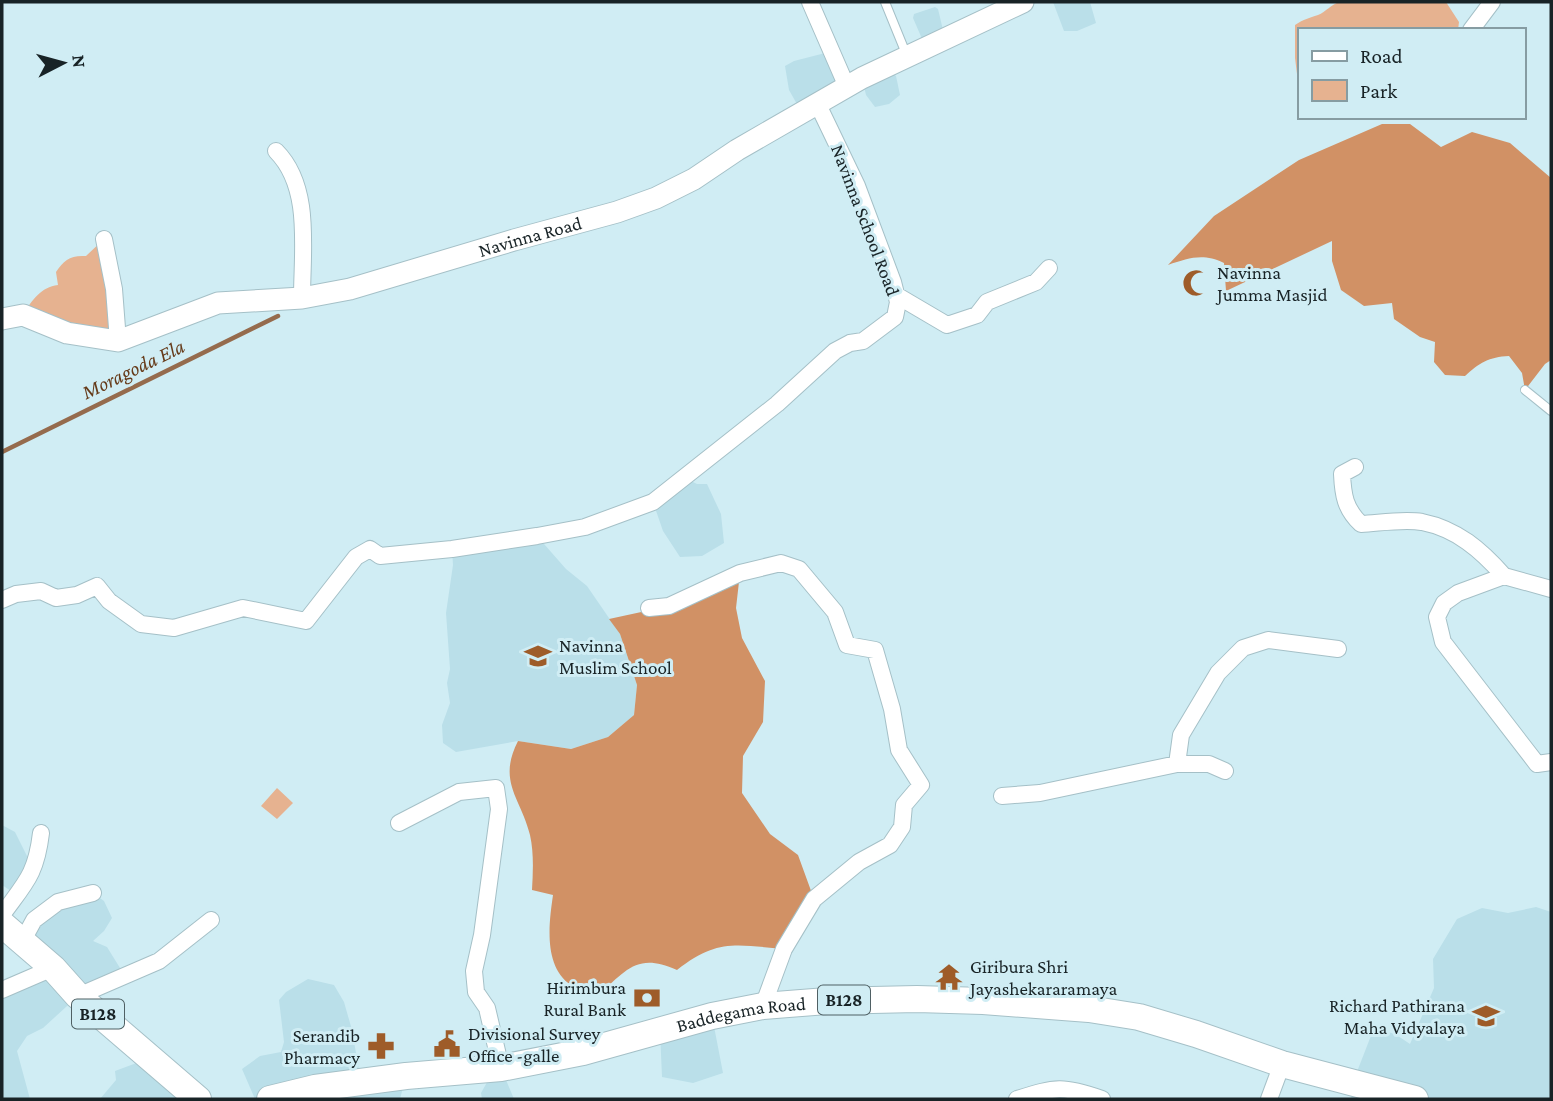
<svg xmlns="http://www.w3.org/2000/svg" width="1553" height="1101" viewBox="0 0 1553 1101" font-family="'Crimson Pro',serif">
<rect width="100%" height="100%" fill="#d0edf4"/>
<path fill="#badfe9" d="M1053,2H1090L1096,23L1077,31H1064Z
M935,7L938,9L943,30L926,48L913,18L914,14Z
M833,51L847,87L802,113L789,90L785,66L794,61Z
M886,67L896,76L900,95L889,104L875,107L866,95L862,78Z
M685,478L697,484H707L721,514L724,543L702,556L680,557L663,531L653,502Z
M537,536L566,569L587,586L620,634L637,685L634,715L608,737L571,749L518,741L456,752L443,743L442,725L450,703L447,683L450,669L446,613L453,565L452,549Z
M2,825L15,832L33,868L17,895L2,885Z
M93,893L104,901L112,918L104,931L93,941L107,947L125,976L78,996L43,1028L27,1036L17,1051L30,1099H2V990L53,968L22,942L34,920Z
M1536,907L1551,912V1099H1351L1353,1082L1374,1028L1395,1034L1410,1044L1434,988L1433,959L1457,919L1482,908L1508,913Z
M308,979L334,985L344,1002L352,1030L361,1082L406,1076L400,1099H334L332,1088L301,1099H255L242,1069L260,1056L281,1052L284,1042L279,1000L286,992Z
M712,1016L723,1073L693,1083L662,1077L660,1030Z
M150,1058L197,1099H100L116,1080L115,1071Z
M495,1068H501L514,1099H482L481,1093Z"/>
<path fill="#e6b290" d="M1340,2H1446L1459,22L1458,30H1299V90L1295,58V25C1304,19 1309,18 1318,15C1326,12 1331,4 1340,2Z
M104,239L118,341L23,315C32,300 41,287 58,285L56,272C64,260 70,255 86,256Z
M277,788L293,803L277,819L261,806Z"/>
<path fill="#d19165" d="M1382,124H1410L1441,147L1472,132L1510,143L1551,178V360L1545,364L1525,390L1522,373L1509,356C1489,357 1479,363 1465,376L1445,375L1434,362L1435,342L1420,337L1394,319L1392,303L1364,306L1341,290L1332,261V241L1226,291L1224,263C1203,253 1189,258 1168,265L1214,216L1299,160Z
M740,573L736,608L742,638L765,681L763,722L743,756L742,793L770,834L798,855L814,899L784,949C737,945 717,938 677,970C637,952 627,970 598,995C589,992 579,989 571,985C543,966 549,923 553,895L532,890C533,872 534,853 530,835C521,798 497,782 518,741L571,749L608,737L634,715L637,685L620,634L609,619L669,606Z"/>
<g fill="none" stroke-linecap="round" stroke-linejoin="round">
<path stroke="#956b4d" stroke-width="4.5" d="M2,452L278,316"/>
<defs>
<path id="service" d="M885,2L907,56
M1525,390L1551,411"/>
<path id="minor" d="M810,2L847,87
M1471,30L1492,2
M276,151C312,187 302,250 302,298
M104,239L114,289L118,341
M896,295L947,325L977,315L987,302L1036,282L1049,268
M1355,467L1342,474C1343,495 1345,509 1361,524C1380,523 1403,519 1422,522C1457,529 1481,550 1504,576
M1551,589L1504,576L1458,593L1444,603L1437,617L1443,642L1537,764L1551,762
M2,600L16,594L41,591L56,598L77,595L97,586L109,601L141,624L174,628L243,608L306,621L356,557L370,549L380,556L452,549L537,536L585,527L653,502L777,404L835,351L850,343L863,341L895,317L898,302L893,282L857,186L821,111L815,105
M649,608L669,606L740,573L781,563L799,569L835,612L847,645L875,650L892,709L899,750L921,785L904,805L902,827L890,845L859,862L814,899L784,949L763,1006
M1177,764L1181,735L1218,673L1243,648L1268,640L1338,649
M1002,796L1040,793L1177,764H1209L1225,771
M399,823L459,792L496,788L499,809L482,935L474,971L476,992L487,1008L501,1068
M2,915C25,883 36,875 41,833
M22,942L34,920L58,902L93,893
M2,990L53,968
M78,996L159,961L211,920
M1017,1099C1056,1087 1062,1085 1102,1099
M1269,1099L1282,1064"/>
<g id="tertiary">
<path id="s1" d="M2,319L23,315L67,333L118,341L218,303L302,298L350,289L514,240L617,212L656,198L694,179L737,150L862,78L1023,2"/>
</g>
<g id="primary">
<path d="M2,924L53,968L78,996L198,1099"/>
<path id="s2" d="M270,1099L315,1088L406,1076L501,1068L583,1052L712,1016L763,1006L827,1001L917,999L983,1001L1089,1009L1139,1017L1196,1034L1282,1064L1415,1099"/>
</g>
</defs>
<use href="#service" stroke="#a5c0c7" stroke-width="10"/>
<use href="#minor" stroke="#a5c0c7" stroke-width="18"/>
<use href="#tertiary" stroke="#a5c0c7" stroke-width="23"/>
<use href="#primary" stroke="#a5c0c7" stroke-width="28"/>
<use href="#service" stroke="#fff" stroke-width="8"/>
<use href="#minor" stroke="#fff" stroke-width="16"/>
<use href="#tertiary" stroke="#fff" stroke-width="21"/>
<use href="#primary" stroke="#fff" stroke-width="26"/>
</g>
<defs>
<symbol id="mosque-bare" viewBox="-9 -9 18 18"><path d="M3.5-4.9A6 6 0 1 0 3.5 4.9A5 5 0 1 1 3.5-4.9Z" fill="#9e5c29" stroke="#d0edf4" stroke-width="2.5" paint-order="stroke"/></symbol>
<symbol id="school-bare" viewBox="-9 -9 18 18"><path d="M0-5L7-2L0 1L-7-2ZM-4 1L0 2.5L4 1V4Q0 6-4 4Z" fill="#9e5c29" stroke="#d0edf4" stroke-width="2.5" paint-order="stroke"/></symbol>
<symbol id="temple-bare" viewBox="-9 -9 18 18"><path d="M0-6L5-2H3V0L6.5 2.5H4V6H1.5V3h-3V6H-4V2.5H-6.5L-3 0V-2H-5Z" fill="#9e5c29" stroke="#d0edf4" stroke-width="2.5" paint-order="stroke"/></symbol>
<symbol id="bank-bare" viewBox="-9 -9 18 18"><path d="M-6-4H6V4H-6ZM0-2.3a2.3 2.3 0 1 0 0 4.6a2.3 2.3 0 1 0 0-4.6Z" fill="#9e5c29" stroke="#d0edf4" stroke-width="2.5" paint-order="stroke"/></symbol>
<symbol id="civic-bare" viewBox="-9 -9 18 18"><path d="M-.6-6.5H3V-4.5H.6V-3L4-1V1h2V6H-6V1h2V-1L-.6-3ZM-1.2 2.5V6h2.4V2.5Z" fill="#9e5c29" stroke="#d0edf4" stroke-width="2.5" paint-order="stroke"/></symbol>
<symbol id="pharmacy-bare" viewBox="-9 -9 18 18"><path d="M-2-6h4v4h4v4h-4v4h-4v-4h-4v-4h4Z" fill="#9e5c29" stroke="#d0edf4" stroke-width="2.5" paint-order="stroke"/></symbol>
</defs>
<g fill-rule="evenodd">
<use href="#mosque-bare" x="1177" y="264" width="38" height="38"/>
<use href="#school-bare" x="519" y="637" width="38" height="38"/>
<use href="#temple-bare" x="930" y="958" width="38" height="38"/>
<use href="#bank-bare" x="628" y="979" width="38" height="38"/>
<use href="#school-bare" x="1467" y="997" width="38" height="38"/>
<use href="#civic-bare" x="428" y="1025" width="38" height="38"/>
<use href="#pharmacy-bare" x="362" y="1027" width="38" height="38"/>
</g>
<g text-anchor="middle" stroke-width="6" stroke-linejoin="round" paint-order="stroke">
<g fill="#d0edf4" stroke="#4f6064" stroke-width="2">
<rect x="818" y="985.5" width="52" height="29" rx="5"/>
<rect x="72" y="999.5" width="52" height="29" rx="5"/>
</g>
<g font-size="18" font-weight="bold" fill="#182326">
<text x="844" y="1006">B128</text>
<text x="98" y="1020">B128</text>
</g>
<g font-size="19" fill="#182326" stroke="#d0edf4">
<text transform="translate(866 220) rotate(69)" y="7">Navinna School Road</text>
<text dy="7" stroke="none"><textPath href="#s1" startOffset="548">Navinna Road</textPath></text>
<text dy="7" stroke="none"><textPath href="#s2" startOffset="480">Baddegama Road</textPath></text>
</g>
<g font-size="19" fill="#182326" stroke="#d0edf4" text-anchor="start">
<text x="1217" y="279">Navinna<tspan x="1217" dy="22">Jumma Masjid</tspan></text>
<text x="559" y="652">Navinna<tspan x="559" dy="22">Muslim School</tspan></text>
<text x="970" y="973">Giribura Shri<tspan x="970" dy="22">Jayashekararamaya</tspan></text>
<text x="626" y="994" text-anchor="end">Hirimbura<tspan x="626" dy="22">Rural Bank</tspan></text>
<text x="1465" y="1012" text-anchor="end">Richard Pathirana<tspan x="1465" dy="22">Maha Vidyalaya</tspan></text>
<text x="468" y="1040">Divisional Survey<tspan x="468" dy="22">Office -galle</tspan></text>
<text x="360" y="1042" text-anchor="end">Serandib<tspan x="360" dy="22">Pharmacy</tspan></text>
</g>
<g font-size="21" font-style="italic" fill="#663b1a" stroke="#d0edf4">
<text transform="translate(133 369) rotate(-26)" y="7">Moragoda Ela</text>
</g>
</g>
<rect width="1553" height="1101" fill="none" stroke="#182326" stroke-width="7"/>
<rect x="1298" y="28" width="228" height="91" fill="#d0edf4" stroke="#869ca2" stroke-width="2"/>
<rect x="1312" y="51" width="35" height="10" fill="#ffffff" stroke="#869ca2" stroke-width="2"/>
<text x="1360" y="63" font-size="21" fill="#182326">Road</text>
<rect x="1312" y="80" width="35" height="21" fill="#e6b290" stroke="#869ca2" stroke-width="2"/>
<text x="1360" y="98" font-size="21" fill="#182326">Park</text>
<g transform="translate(63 63) rotate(84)" stroke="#d0edf4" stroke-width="5" paint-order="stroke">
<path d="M0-5L12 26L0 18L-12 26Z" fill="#182326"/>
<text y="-10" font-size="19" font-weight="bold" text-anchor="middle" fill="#182326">N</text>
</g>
</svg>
